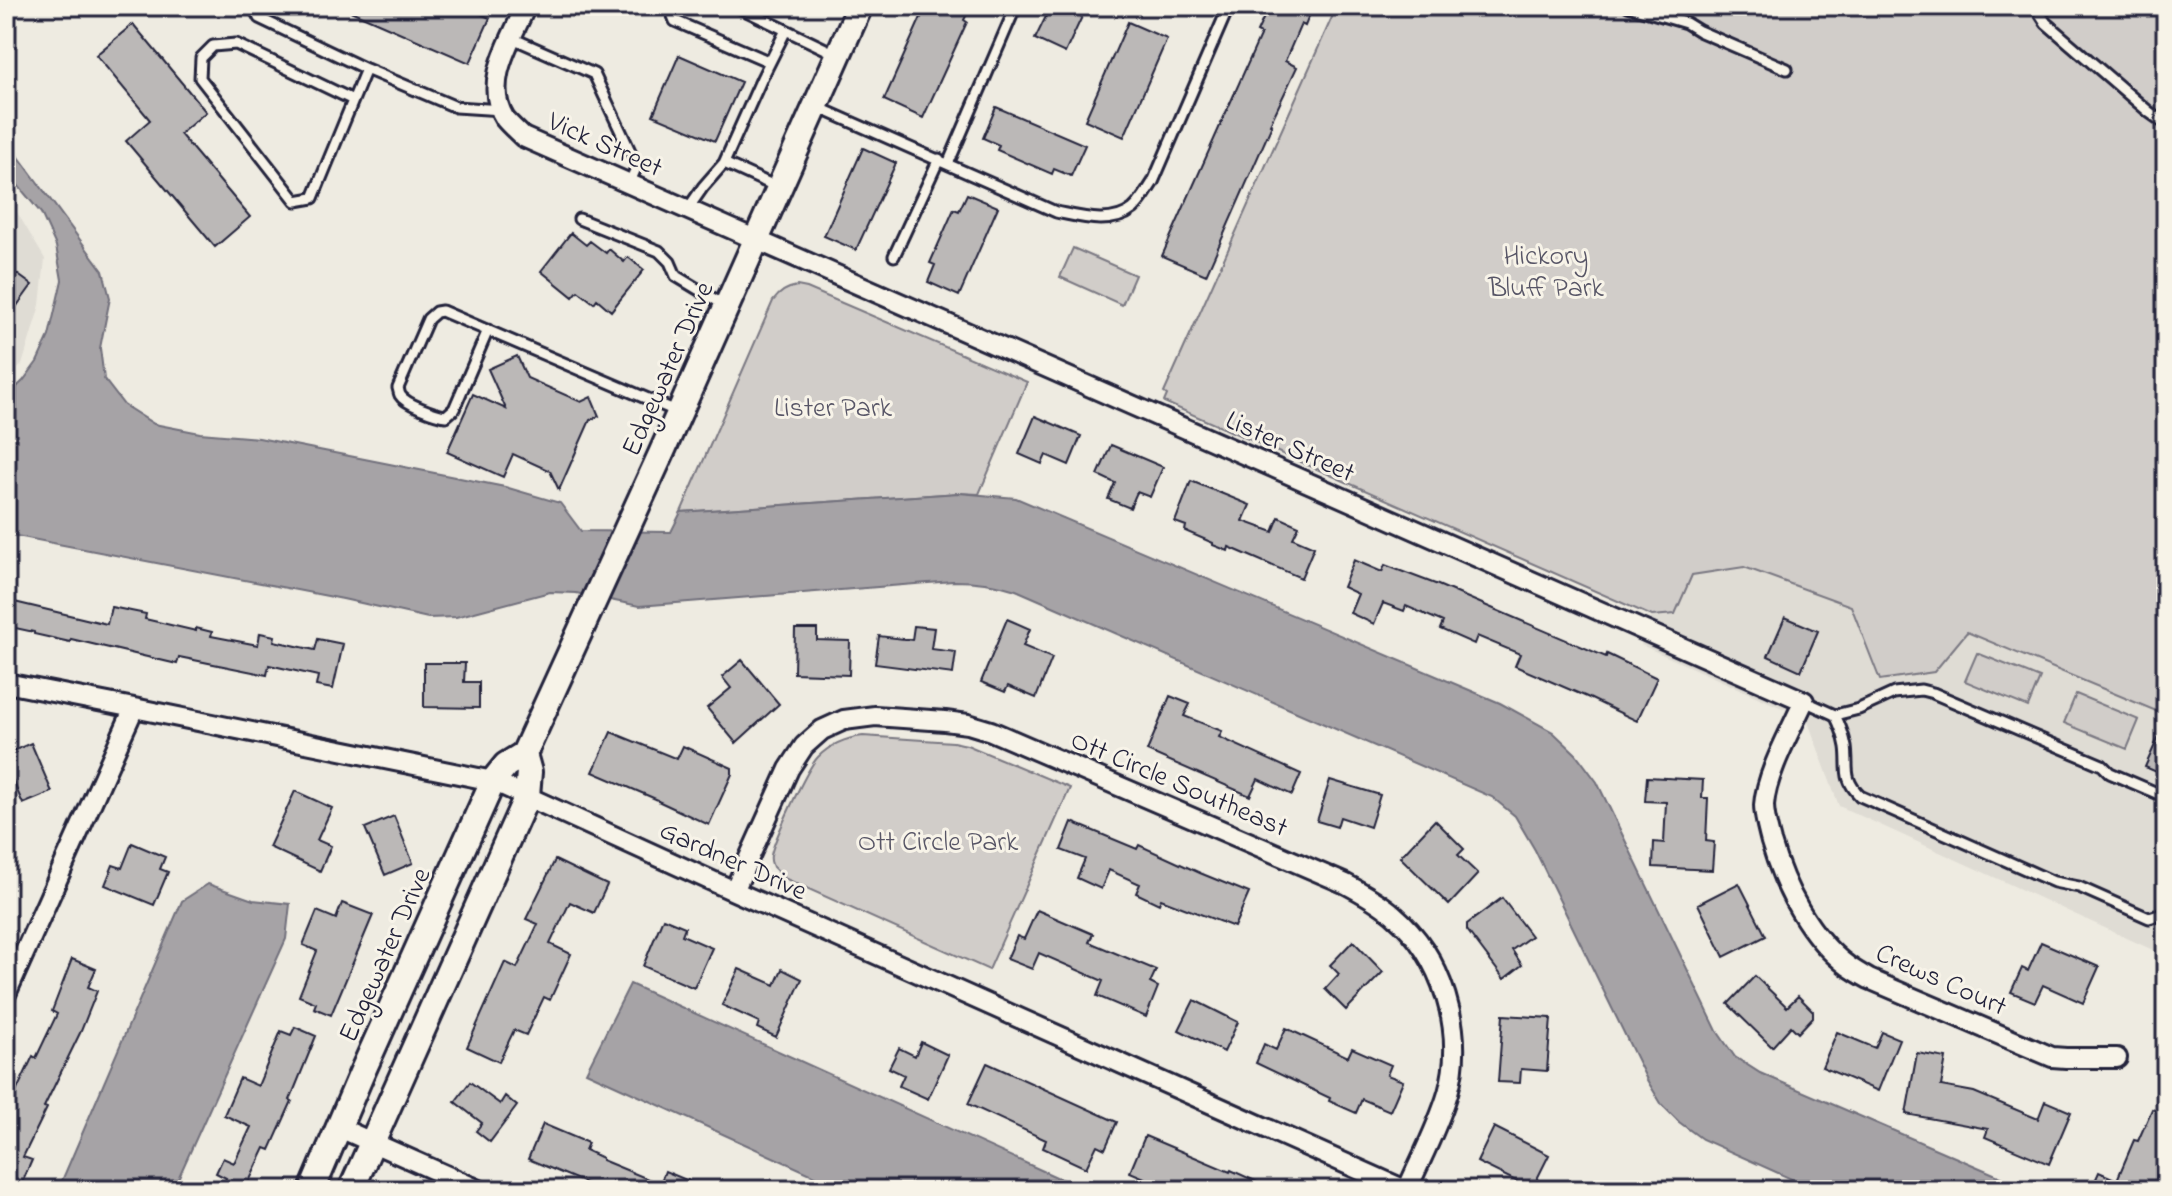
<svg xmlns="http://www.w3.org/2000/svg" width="2172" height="1196" viewBox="0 0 2172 1196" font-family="'Indie Flower',sans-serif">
<rect width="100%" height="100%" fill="#eeebe1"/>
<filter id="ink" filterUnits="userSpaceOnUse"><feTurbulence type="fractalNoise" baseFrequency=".0125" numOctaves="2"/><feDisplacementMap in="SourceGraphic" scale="16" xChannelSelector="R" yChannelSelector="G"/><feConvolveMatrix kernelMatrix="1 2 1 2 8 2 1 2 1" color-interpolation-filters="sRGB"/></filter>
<g filter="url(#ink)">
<path fill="#dfdcd4" d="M6,194L45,259L40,305L22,365L6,379Z
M1744,567L1851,606L1934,672L1966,631L2161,713L2166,706V956L1839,806L1807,719L1641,645L1652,616L1675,613L1692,575Z"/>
<path fill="#d1cdc9" stroke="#7a7882" stroke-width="2" d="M1337,6H2166V706L2161,713L1967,632L1934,672L1880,680L1851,606L1744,567L1692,575L1675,614L1652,616L1164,402L1167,395L1164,393Z
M1073,248L1135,275L1122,305L1060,277Z
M797,286L807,288L1027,382L979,494L959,493L681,512L773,301C780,292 786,288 797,286Z
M1977,653L2040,678L2028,707L1965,681Z
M2076,694L2139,720L2127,749L2064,723Z
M863,736L953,742L967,745L1070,788L989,970L784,878L773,867C771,861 770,861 771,855C774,840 807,768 818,757C830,745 845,738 863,736Z"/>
<path fill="#a6a3a6" stroke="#716f7b" stroke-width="2" d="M6,133L19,157L103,271L110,298L100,348L104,379L124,405L154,424L200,433L259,438L505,487L560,503L581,531L671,532L681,512L959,493L1016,498L1500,703L1553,732L1576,754L1597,782L1717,1031L1735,1057L1760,1073L2031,1190H1816L1702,1139L1679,1122L1662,1105L1647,1080L1535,850L1515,816L1492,797L1016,590C995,583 975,581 953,581L639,606L576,593L550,592L456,617L428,618L343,599L6,534V397L23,381L37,362L49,336L62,280L56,246L41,213L6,171Z
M208,884L253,900L290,904L286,939L173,1190H58L182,901Z
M630,984L1085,1190H846L586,1072Z"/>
<path fill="#bbb8b7" stroke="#22223b" stroke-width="2" d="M339,6H462L490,18L470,63Z
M926,6H971L964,20L967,22L923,118L884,100Z
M1051,6H1087L1065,53L1035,39Z
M1269,6H1313L1305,26L1301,24L1285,61L1297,67L1270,124L1272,125L1206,275L1162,256L1261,34L1257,32Z
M1128,22L1167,39L1124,137L1085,120Z
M133,24L206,112L180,134L250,217L215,247L126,141L150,120L96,55Z
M679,55L741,82L715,141L653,115Z
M996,107L1085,145L1071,176L1054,169L1052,174L997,150L999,145L983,138Z
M863,148L896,163L856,250L824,236Z
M967,194L998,207L959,296L928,282L935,265L930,263L954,209L959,211Z
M571,233L586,245L590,241L606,253L609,249L624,262L628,257L644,270L611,311L597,299L594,303L578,291L573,297L541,271Z
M6,266L32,285L6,321Z
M517,356L527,378L581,402L591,397L599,416L590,420L559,490L550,471L513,454L503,477L447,452L473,394L506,409L488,369Z
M1035,416L1081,436L1069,465L1046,455L1042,464L1019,454Z
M1111,445L1163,467L1150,497L1137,492L1130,508L1108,499L1115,483L1098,475Z
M1191,481L1250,505L1243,521L1273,532L1279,517L1299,526L1293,538L1314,547L1301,578L1229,547L1228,551L1213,545V543L1185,531L1186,526L1175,522Z
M1354,560L1382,572L1385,565L1438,585L1606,657L1607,654L1657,678L1637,721L1587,697L1515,666L1520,654L1477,636L1474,644L1440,629L1443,622L1406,606L1404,611L1383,603L1374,624L1350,613L1358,594L1343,587Z
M6,600L107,624L111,607L146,614L145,619L196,631V628L212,632L211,636L258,645L260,633L275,636L274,641L315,650L318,639L343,644L333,689L316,686L318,676L269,665L267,675L179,657L177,664L71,639L70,642L34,634V632L6,626Z
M1785,617L1818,631L1801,671L1768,656Z
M1007,619L1030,629L1023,646L1052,658L1036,698L1008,686L1005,692L981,682Z
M914,626L934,628L931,649L956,652L953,674L875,664L879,636L912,640Z
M795,629H817V640L850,641L849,675L794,673Z
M742,660L779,704L736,743L707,708L731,688L722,677Z
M424,663H465L464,682H479V708L424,707Z
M1170,696L1190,704L1184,716L1222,731L1219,737L1301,774L1292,795L1258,779L1250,796L1147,751Z
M2166,720V776L2145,767Z
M611,732L677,759L683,746L732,768V774L709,825L658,801V800L593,772Z
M31,743L52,792L23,804L6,765V754Z
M1647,777L1703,780L1702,798H1708L1706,841L1714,842L1712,870L1653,867L1654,842L1664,843L1666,802L1645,801Z
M1330,780L1380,795L1370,827L1340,817L1337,827L1317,821Z
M295,791L332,808L317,840L331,846L320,871L269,847Z
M394,816L413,863L385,875L365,828Z
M1435,820L1464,849L1458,855L1478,874L1449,905L1400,857Z
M1072,822L1137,849L1139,845L1200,873L1249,893L1234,927L1161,899L1159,904L1136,893L1140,884L1109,870L1101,889L1077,878L1085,859L1061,850Z
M132,843L165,857L160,869L168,872L154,905L105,885L113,865L122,868Z
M555,860L607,885L594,913L570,902L550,944L571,954L550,1000L544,997L526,1035L514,1030L499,1062L467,1047L505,962L517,968L538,924L526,919Z
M1739,883L1766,936L1724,957L1698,904Z
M1502,898L1531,936L1512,950L1522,965L1504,979L1467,930V924Z
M342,903L373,915L331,1015L314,1008L316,1003L299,996L317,951L303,945L317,911L336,919Z
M1037,910L1093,934L1089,942L1156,970L1150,983L1158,987L1146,1017L1097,996L1103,981L1039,953L1032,969L1007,959L1017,936L1024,939Z
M663,918L685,927L682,935L712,948L694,988L643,966Z
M1353,941L1383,972L1346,1010L1325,989L1339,974L1330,965Z
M2041,942L2099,967L2083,1003L2043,985L2035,1002L2011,992L2022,968L2028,971Z
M72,959L96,969L88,987L97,991L81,1031L44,1107L47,1108L23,1157L32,1160L19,1190H6V1113L33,1056L36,1058L57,1014L52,1011Z
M739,969L775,985L782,969L802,979L776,1037L757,1028L759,1022L722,1005Z
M1755,976L1787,1007L1798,996L1813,1011V1017L1798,1033L1791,1026L1772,1047L1728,1004Z
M1194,1000L1238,1022L1224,1052L1179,1030Z
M1503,1015L1551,1018L1547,1071L1521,1069L1520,1083L1498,1082Z
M295,1027L316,1036L290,1100L292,1101L270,1150L265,1148L245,1190H220L226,1178L216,1173L223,1158L234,1163L251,1127L224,1115L240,1078L258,1086L281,1031L291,1035Z
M1286,1028L1348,1057L1352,1048L1391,1065L1387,1075L1403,1081L1390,1111L1362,1099L1356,1113L1329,1101L1330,1098L1256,1063L1264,1044L1276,1050Z
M1837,1032L1875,1048L1882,1032L1899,1039L1878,1091L1822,1067Z
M921,1042L948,1055L928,1099L899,1086L904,1075L889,1068L899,1048L915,1056Z
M1917,1053L1946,1058L1941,1086L1974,1092L2038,1119L2045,1101L2071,1112L2049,1164L1985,1137L1988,1129L1906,1114Z
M987,1063L1117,1122L1105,1149L1097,1145L1086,1168L1043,1148L1046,1140L968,1104Z
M470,1082L500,1104L505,1096L517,1106L490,1142L476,1131L482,1123L455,1102Z
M2152,1109L2166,1115V1166L2156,1190H2091L2099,1172L2117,1180L2134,1140L2138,1141Z
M543,1124L588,1143L585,1150L602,1158V1160L660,1184L665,1171L710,1190H602L528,1159Z
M1494,1127L1549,1155L1532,1189L1477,1162Z
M1145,1136L1230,1172L1231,1170L1275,1190H1173L1130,1172Z"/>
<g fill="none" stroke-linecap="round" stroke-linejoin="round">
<defs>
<path id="service" d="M253,6L259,18L366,69
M669,6L675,21L770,62
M736,6L838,55
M1628,6L1686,23L1699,31L1787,69
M2035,6L2046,23L2149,112L2166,124
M512,38L594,74L637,166L629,184
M353,100L236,44L213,46L201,58L200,78L296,201L313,198L366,69L456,107L502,110
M815,106L1056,212C1081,217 1112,226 1133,209C1141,202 1147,191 1153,182L1229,6
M948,164L1016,6
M777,187L724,163L762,78L786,30
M687,210L703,187L724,163
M579,219L659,251L670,262L676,276L724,305
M894,256L939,159
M488,330L454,409L446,416C436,415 405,404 400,395C399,393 399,391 398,388L428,319L436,312L442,311C520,344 598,377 676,411
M1804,701L1835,715L1859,709L1894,693L1921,690L1933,693L2102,765L2110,773L2166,797
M1835,715C1840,725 1844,736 1846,747C1849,768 1842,778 1860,796L2054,882L2079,887L2149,918L2166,913"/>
<path id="minor" d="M526,6C511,40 482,83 505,119C510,125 517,131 523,137L1804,701C1791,730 1766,774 1764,805C1764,817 1768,830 1771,842C1784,887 1809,937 1848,966C1855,971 1862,975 1869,979L2052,1057L2066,1058H2117
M6,683L134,708L493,781L734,891L1405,1190
M734,891L789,769L804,746L822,730L844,720L875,716L945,721L968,724L991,731L1346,884C1363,893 1379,902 1393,914C1442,956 1466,1030 1448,1093C1438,1127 1421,1158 1407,1190
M6,994L134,708
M340,1128L479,1190"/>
<path id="tertiary" d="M312,1190L361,1075L493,781L506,765L524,754L661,454L860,6
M351,1190L527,796L529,772L524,754"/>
</defs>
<use href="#service" stroke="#22223b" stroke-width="15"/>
<use href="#minor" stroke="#22223b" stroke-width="24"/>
<use href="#tertiary" stroke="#22223b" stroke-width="30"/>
<use href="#service" stroke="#f7f3e8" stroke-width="9"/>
<use href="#minor" stroke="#f7f3e8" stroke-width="18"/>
<use href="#tertiary" stroke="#f7f3e8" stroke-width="24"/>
</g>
</g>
<g text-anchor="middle" stroke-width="6" stroke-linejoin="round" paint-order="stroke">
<g font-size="28" fill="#22223b" stroke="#f7f3e8">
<text transform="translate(606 143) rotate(24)" y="10">Vick Street</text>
<text transform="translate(666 368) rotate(-66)" y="10">Edgewater Drive</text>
<text transform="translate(1291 445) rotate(24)" y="10">Lister Street</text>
<text transform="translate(1180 782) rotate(23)" y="10">Ott Circle Southeast</text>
<text transform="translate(734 859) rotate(24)" y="10">Gardner Drive</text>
<text transform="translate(383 954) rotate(-66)" y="10">Edgewater Drive</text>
<text transform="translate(1942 978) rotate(24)" y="10">Crews Court</text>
</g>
<g font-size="28" fill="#575566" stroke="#f7f3e8">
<text x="1546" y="264">Hickory<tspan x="1546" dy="32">Bluff Park</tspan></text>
<text x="833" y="416">Lister Park</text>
<text x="938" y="850">Ott Circle Park</text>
</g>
</g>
<rect width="2172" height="1196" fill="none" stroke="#f7f3e8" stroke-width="32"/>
<rect x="16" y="16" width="2140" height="1164" fill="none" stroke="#22223b" stroke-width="3" filter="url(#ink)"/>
</svg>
